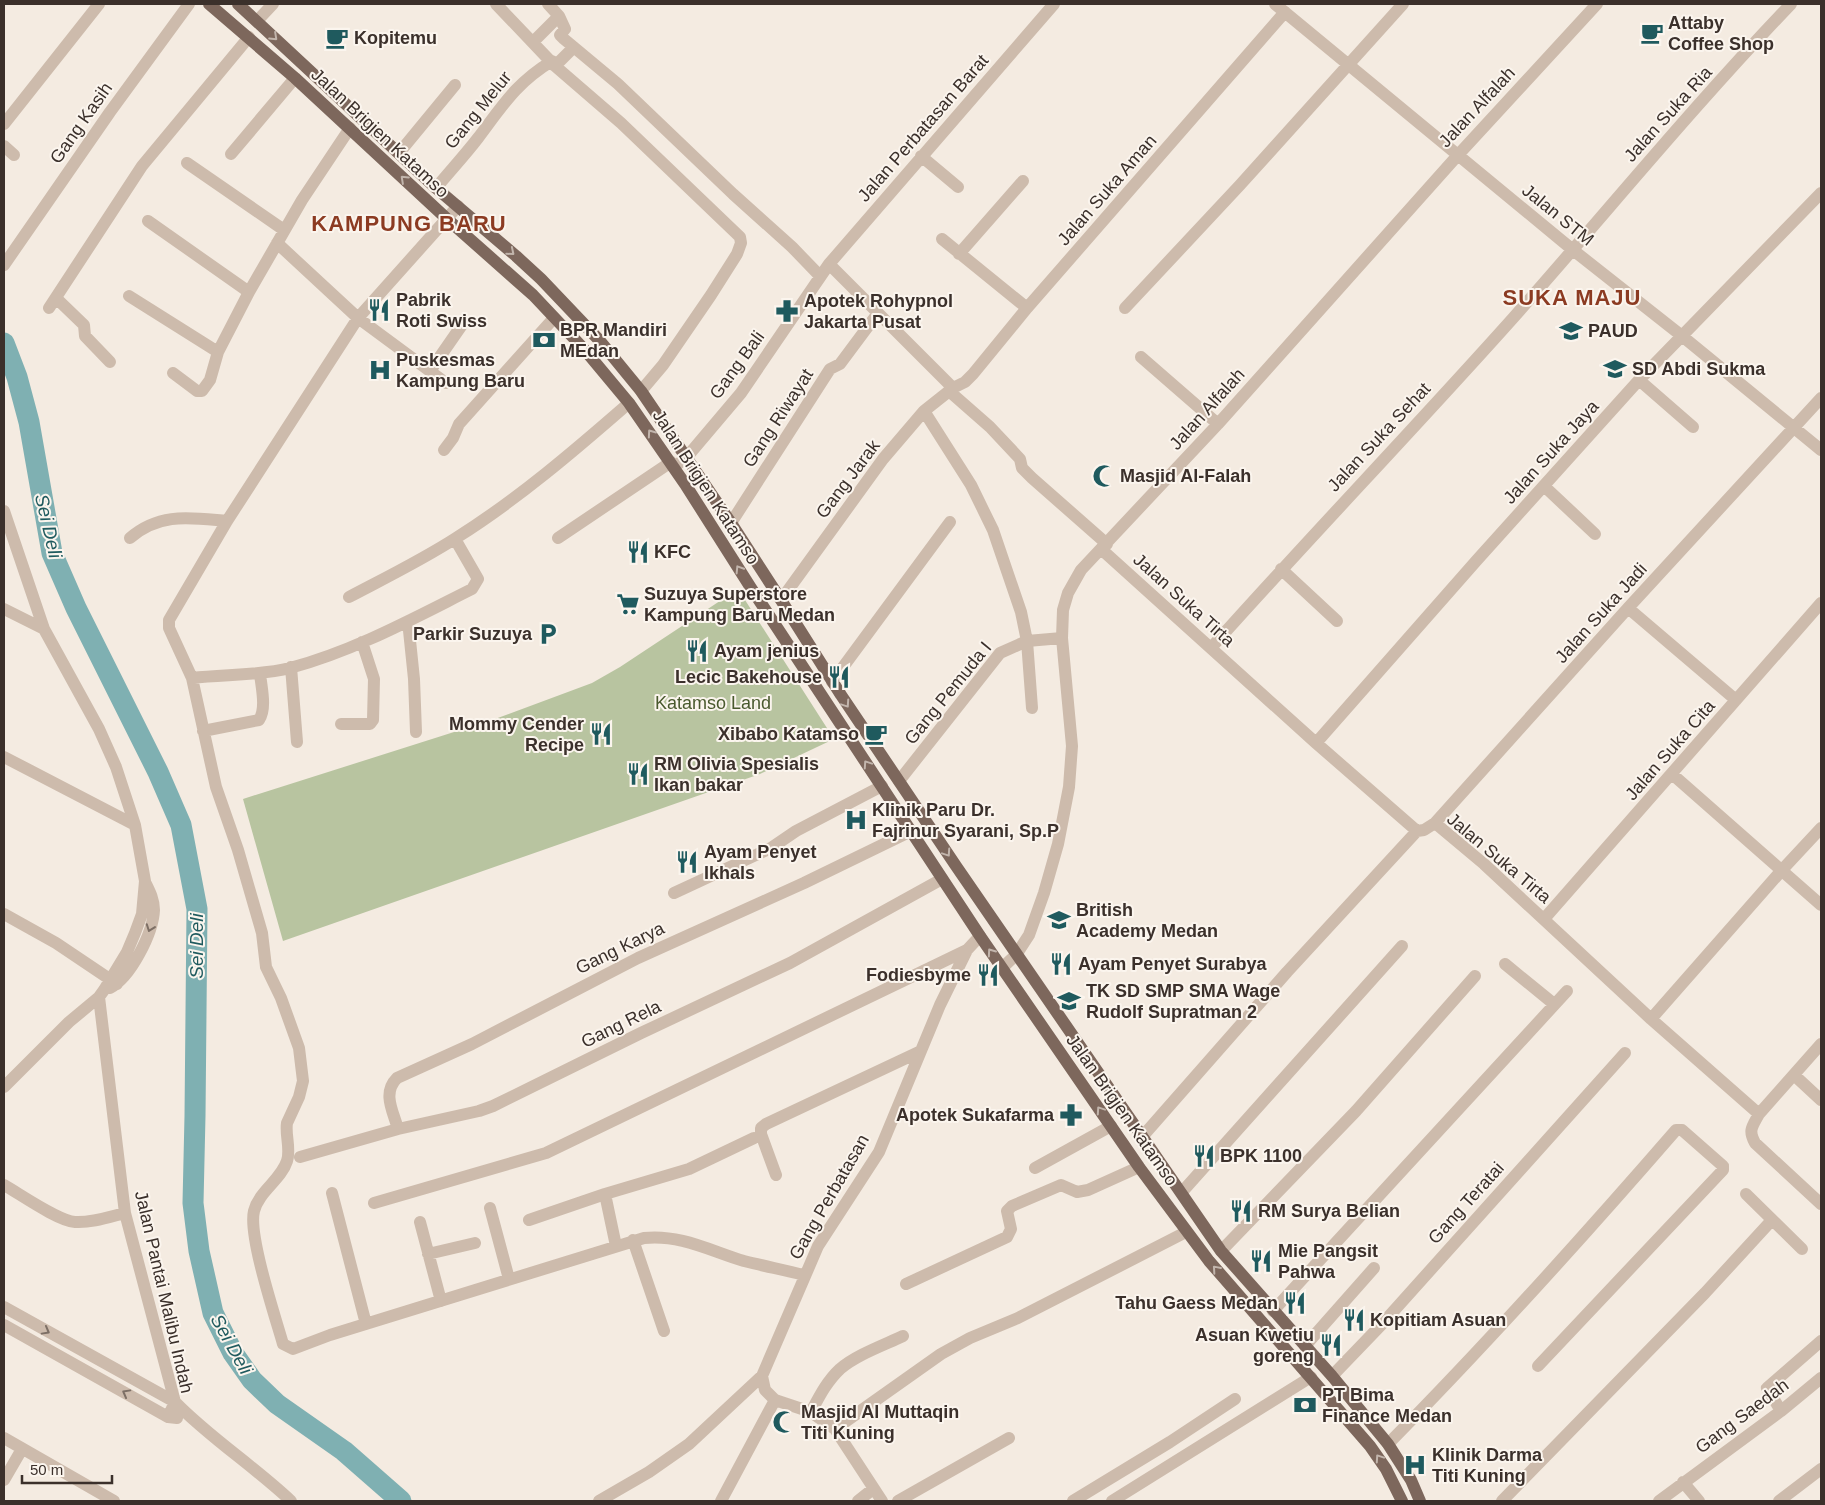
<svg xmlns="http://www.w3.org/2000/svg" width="1825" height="1505" viewBox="0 0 1825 1505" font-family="Helvetica,sans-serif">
<rect width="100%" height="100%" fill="#f4ebe1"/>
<path fill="#b8c4a0" d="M738,589L834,739L760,774L283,941L243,799L495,719L592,683L620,667Z"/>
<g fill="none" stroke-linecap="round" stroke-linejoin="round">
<path stroke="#7fb0b2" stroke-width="21" d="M4,343L17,377L29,422L52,553L76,608L158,772L181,825L197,909L195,1116L193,1203L199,1251L213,1313L233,1353L252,1380L277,1404L344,1451L401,1501"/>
<path stroke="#cdbbac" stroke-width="12" d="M496,4L555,66L621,123L740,237L741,243L737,254L711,295L663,365L641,391
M548,4L559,16L565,29L560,35L564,39L618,84L733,194L792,247L820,276
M1275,4L1573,250L1682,336L1821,450
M257,21L273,4
M533,42L559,16
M555,66L573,48
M4,124L99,4
M4,146L14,155
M399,153L455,85
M231,154L295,78
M921,156L958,187
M187,163L284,230
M436,188C450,171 465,155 478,138C503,105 516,83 552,61
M458,206L358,318L227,521L169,620V628L192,678L216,787L238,850L262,933L266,967L281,998L299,1048L303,1081L299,1097L287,1123C285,1135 291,1149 287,1161C281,1180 259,1191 254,1211C248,1235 275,1316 283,1344L293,1349L330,1335L644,1238C680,1234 711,1251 744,1261C764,1266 784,1270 804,1275
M148,221L249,292
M942,239L1027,308
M277,243L358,318L446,383
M959,254L1023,181
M829,264L953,388
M4,265L110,112L189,4
M129,296L218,352
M56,298L84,325L85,336L110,362
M49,308L142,166L249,37
M1125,308L1240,185L1403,4
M1141,357L1218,424
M430,371L464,322
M173,373L197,391H202L210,380L218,352L249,292L302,200L350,128
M1639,380L1693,427
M949,391L990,427L1020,459L1022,468L1032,478L1107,544
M924,411L971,485L993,530L1021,612L1027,641L1032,708
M444,450L453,438L459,424L554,318
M674,467L686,458L741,393L829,264L1054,4
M1544,486L1595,534
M4,511L44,629L99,729L116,767L135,825L145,881L142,914L135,933L127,952L104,990L99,997L69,1022L4,1087
M731,523L830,369L840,364L878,313
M130,538C160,512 191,518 227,521
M558,538L671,462
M1101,549L1316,743L1417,831L1424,830L1435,823L1628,608L1821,398
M1281,569L1337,621
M349,597C385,578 422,560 456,538C518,499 574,451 629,403
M781,600L883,459L924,411L953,388L965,382L973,374L1027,308L1285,12
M1628,608L1736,700
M4,609L44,629
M408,621L414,679L416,732
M1211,648C1311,536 1414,429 1514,317C1606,213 1695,104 1791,4
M291,667L297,742
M192,678C224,674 258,676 290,668C354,651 414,618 472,589L478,579L455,539
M832,682L950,522
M341,724H370L373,720L374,679L362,642
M203,731L259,720C267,708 261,686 260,673
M1316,743L1477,560L1639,380L1821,193
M4,757L135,825
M1672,774L1821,905
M899,781L1000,653L1027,641L1062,638
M1435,823L1484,864L1651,1019L1759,1114
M674,893L771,848L796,831L882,786
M4,914L56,943L117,984
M1544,919L1821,603
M1505,964L1554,1004
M1002,968L1016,955L1029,935L1044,893L1058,844L1069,787L1072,746L1062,638L1063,610L1068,593L1081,570L1218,424L1458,155L1597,4
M110,988C131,977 153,933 154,910C154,900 150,892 146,884
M99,997L125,1213L175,1402L168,1417
M1651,1019L1782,870L1821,828
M1821,1044L1759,1114C1752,1127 1748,1130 1755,1143L1821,1204
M1794,1075L1821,1100
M398,1129C393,1111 382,1093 397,1078L472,1044L638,958L804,883L911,831
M1142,1137L1287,972L1417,831
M300,1157L398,1129L479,1111L493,1106L641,1033L790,963L942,879
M1035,1168L1111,1126
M776,1175L761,1134V1128L766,1124L919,1052
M4,1185C20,1194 58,1221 75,1222C92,1223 109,1217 125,1213
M1182,1192L1402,946
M332,1193L366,1324
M1746,1194L1802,1249
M374,1203L546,1153L967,950
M490,1208L509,1279
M529,1220L605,1194
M420,1222L441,1301
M633,1240L664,1331
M616,1246L605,1194L689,1169L754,1138
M1221,1251L1356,1111L1475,976
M428,1254L475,1243
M906,1284L1007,1237L1011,1229L1007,1211L1012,1206L1061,1185L1077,1192L1088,1190L1139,1167
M4,1307L175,1402C210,1438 254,1466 291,1501
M1273,1311L1567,991
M4,1325L168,1417L177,1418
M1305,1346L1374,1268
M1332,1376L1382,1324L1625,1053
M775,1400L811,1412L835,1429L882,1501
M1781,1411L1767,1388L1821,1341
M811,1412C819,1397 827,1381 840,1369C856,1355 884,1345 903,1336
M835,1429L941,1354L970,1338L1018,1318L1186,1232
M4,1438L114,1501
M1388,1444C1488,1343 1583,1237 1676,1130H1682L1723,1166V1170L1538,1366
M4,1480L22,1449
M1683,1482L1699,1501
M599,1501L649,1472L689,1444L762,1376
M721,1501L775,1400L765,1390L762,1376L818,1246L879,1152L940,1005L967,950L980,936
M858,1501L873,1489
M898,1501L1009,1438
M1073,1501L1170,1442L1235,1399
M1112,1501L1311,1377
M1502,1501L1705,1293L1772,1220
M1659,1501L1781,1411L1821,1378
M1779,1501L1821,1469"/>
<path stroke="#7d675c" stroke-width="12" d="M209,4L295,78L446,218L533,295L584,349L629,403L685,484L751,588L980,936L1139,1167L1209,1261L1370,1446L1386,1469L1402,1501
M238,4L436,188L516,256L541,279L600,341L641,391L731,523L781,600L841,695L956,866L1221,1251L1332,1376L1388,1444L1411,1480L1420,1501"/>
</g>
<defs><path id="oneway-chevron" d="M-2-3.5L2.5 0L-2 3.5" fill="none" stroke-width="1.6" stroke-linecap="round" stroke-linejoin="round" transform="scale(1.25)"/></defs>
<g stroke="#c2b5ac">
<use href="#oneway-chevron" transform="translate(274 37) rotate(43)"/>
<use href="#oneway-chevron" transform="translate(404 179) rotate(-137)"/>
<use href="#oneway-chevron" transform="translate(511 252) rotate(40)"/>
<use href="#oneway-chevron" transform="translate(651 433) rotate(-125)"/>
<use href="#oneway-chevron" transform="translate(739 569) rotate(-122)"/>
<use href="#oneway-chevron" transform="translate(846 704) rotate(56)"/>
<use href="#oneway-chevron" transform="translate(867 764) rotate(-124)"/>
<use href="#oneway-chevron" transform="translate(947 853) rotate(56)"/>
<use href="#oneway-chevron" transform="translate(991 952) rotate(-125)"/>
<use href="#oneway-chevron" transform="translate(1100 1110) rotate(-124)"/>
<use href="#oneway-chevron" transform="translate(1216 1269) rotate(-131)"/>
<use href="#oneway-chevron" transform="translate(1379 1458) rotate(-124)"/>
</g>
<g stroke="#7d6f65">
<use href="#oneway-chevron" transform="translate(150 928) rotate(110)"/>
<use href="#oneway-chevron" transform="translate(46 1331) rotate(29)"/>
<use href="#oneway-chevron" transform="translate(126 1393) rotate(-151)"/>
</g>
<defs>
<symbol id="cafe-bare" viewBox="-9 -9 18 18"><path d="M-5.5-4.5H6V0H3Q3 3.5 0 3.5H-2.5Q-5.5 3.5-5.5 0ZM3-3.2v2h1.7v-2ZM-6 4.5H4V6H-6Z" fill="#1f5a5e" stroke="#fbf5ee" stroke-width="2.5" paint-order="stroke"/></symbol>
<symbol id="restaurant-bare" viewBox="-9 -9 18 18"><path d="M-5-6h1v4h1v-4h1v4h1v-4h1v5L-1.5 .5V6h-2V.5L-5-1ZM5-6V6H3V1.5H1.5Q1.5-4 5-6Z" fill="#1f5a5e" stroke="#fbf5ee" stroke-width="2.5" paint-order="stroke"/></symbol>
<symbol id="pharmacy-bare" viewBox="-9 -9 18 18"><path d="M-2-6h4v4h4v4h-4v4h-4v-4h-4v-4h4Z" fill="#1f5a5e" stroke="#fbf5ee" stroke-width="2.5" paint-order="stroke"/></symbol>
<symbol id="school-bare" viewBox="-9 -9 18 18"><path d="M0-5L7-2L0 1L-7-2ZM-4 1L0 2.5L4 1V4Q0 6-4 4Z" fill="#1f5a5e" stroke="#fbf5ee" stroke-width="2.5" paint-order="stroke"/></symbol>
<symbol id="bank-bare" viewBox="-9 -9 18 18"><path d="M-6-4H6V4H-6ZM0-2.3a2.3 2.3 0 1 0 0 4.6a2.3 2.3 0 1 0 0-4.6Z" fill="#1f5a5e" stroke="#fbf5ee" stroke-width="2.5" paint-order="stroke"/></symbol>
<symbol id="hospital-bare" viewBox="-9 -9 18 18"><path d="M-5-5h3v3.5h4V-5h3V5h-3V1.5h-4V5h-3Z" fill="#1f5a5e" stroke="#fbf5ee" stroke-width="2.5" paint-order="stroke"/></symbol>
<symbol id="mosque-bare" viewBox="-9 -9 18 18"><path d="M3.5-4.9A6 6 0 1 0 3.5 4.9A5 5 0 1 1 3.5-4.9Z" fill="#1f5a5e" stroke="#fbf5ee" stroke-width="2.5" paint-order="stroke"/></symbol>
<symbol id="supermarket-bare" viewBox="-9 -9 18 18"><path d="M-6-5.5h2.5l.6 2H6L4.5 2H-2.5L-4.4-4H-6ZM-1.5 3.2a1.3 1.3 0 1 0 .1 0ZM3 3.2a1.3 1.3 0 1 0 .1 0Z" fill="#1f5a5e" stroke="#fbf5ee" stroke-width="2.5" paint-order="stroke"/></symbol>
<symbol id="parking-bare" viewBox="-9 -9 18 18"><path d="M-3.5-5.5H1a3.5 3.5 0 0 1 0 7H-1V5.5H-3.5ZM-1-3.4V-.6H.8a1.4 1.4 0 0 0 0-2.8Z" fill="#1f5a5e" stroke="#fbf5ee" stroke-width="2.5" paint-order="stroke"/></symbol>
</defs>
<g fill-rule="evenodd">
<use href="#cafe-bare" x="1636" y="17" width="32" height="32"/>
<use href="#cafe-bare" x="321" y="22" width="32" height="32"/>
<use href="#restaurant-bare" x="363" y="294" width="32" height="32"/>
<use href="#pharmacy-bare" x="771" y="295" width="32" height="32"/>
<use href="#school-bare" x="1555" y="315" width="32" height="32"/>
<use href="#bank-bare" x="528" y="324" width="32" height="32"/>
<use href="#school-bare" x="1599" y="353" width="32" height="32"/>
<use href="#hospital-bare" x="364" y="354" width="32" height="32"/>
<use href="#mosque-bare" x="1088" y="460" width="32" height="32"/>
<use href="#restaurant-bare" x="622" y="536" width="32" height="32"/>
<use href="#supermarket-bare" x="612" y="588" width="32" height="32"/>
<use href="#parking-bare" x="532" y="618" width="32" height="32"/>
<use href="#restaurant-bare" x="681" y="635" width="32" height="32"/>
<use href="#restaurant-bare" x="823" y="661" width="32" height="32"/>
<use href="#restaurant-bare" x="585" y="718" width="32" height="32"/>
<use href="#cafe-bare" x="860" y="718" width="32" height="32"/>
<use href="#restaurant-bare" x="622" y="758" width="32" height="32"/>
<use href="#hospital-bare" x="840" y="804" width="32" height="32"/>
<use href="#restaurant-bare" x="671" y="846" width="32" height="32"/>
<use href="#school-bare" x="1043" y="904" width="32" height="32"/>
<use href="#restaurant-bare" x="1045" y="948" width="32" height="32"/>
<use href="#restaurant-bare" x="972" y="959" width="32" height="32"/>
<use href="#school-bare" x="1053" y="985" width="32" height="32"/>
<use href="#pharmacy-bare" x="1055" y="1099" width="32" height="32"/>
<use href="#restaurant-bare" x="1188" y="1140" width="32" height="32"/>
<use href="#restaurant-bare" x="1225" y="1195" width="32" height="32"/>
<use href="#restaurant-bare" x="1245" y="1245" width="32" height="32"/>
<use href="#restaurant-bare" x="1279" y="1287" width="32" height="32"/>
<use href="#restaurant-bare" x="1338" y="1304" width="32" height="32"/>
<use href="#restaurant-bare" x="1315" y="1329" width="32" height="32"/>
<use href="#bank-bare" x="1289" y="1389" width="32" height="32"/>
<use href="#mosque-bare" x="768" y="1406" width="32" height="32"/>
<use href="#hospital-bare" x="1399" y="1449" width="32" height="32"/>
</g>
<g text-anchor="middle" stroke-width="4" stroke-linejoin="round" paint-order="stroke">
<g font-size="18" font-weight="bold" fill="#3b302b" stroke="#fbf5ee" text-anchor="start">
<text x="1668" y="29">Attaby<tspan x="1668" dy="21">Coffee Shop</tspan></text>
<text x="354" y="44">Kopitemu</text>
<text x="396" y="306">Pabrik<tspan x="396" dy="21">Roti Swiss</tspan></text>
<text x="804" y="307">Apotek Rohypnol<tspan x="804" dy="21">Jakarta Pusat</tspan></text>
<text x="560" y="336">BPR Mandiri<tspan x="560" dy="21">MEdan</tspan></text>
<text x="1588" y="337">PAUD</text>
<text x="396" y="366">Puskesmas<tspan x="396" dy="21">Kampung Baru</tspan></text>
<text x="1632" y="375">SD Abdi Sukma</text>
<text x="1120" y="482">Masjid Al-Falah</text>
<text x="654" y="558">KFC</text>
<text x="644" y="600">Suzuya Superstore<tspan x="644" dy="21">Kampung Baru Medan</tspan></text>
<text x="532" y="640" text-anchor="end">Parkir Suzuya</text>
<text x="714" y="657">Ayam jenius</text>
<text x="822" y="683" text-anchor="end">Lecic Bakehouse</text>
<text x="584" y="730" text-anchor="end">Mommy Cender<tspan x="584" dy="21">Recipe</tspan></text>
<text x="859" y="740" text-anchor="end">Xibabo Katamso</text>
<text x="654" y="770">RM Olivia Spesialis<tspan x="654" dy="21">Ikan bakar</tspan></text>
<text x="872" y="816">Klinik Paru Dr.<tspan x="872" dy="21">Fajrinur Syarani, Sp.P</tspan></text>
<text x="704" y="858">Ayam Penyet<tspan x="704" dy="21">Ikhals</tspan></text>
<text x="1076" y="916">British<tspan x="1076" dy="21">Academy Medan</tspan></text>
<text x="1078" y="970">Ayam Penyet Surabya</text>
<text x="971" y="981" text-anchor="end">Fodiesbyme</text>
<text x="1086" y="997">TK SD SMP SMA Wage<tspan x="1086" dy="21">Rudolf Supratman 2</tspan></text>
<text x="1054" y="1121" text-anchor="end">Apotek Sukafarma</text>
<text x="1220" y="1162">BPK 1100</text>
<text x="1258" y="1217">RM Surya Belian</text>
<text x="1278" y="1257">Mie Pangsit<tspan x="1278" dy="21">Pahwa</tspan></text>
<text x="1278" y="1309" text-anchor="end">Tahu Gaess Medan</text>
<text x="1370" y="1326">Kopitiam Asuan</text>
<text x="1314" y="1341" text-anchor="end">Asuan Kwetiu<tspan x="1314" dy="21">goreng</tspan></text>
<text x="1322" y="1401">PT Bima<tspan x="1322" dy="21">Finance Medan</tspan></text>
<text x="801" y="1418">Masjid Al Muttaqin<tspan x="801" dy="21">Titi Kuning</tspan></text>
<text x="1432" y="1461">Klinik Darma<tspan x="1432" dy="21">Titi Kuning</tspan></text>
</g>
<g font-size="18" fill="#3b302b" stroke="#fbf5ee">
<text transform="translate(1477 107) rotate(-47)" y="6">Jalan Alfalah</text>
<text transform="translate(478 110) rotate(-51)" y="6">Gang Melur</text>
<text transform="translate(1668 114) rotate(-48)" y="6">Jalan Suka Ria</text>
<text transform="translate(81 123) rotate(-55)" y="6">Gang Kasih</text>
<text transform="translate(923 128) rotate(-49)" y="6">Jalan Perbatasan Barat</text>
<text transform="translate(380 133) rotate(43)" y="6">Jalan Brigjen Katamso</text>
<text transform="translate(1107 190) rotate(-49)" y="6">Jalan Suka Aman</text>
<text transform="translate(1558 215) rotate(39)" y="6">Jalan STM</text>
<text transform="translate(737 365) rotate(-54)" y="6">Gang Bali</text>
<text transform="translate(1207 409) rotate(-48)" y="6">Jalan Alfalah</text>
<text transform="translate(778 418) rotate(-57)" y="6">Gang Riwayat</text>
<text transform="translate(1379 437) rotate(-47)" y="6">Jalan Suka Sehat</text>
<text transform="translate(1551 452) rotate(-48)" y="6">Jalan Suka Jaya</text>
<text transform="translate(848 479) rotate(-53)" y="6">Gang Jarak</text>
<text transform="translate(706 487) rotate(57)" y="6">Jalan Brigjen Katamso</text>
<text transform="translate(1184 600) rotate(42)" y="6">Jalan Suka Tirta</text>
<text transform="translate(1601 613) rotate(-48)" y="6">Jalan Suka Jadi</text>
<text transform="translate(948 693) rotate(-51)" y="6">Gang Pemuda I</text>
<text transform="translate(1670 750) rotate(-49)" y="6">Jalan Suka Cita</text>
<text transform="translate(1499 858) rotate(40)" y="6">Jalan Suka Tirta</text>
<text transform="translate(620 948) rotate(-26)" y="6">Gang Karya</text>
<text transform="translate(621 1024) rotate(-26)" y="6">Gang Rela</text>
<text transform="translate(1122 1110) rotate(55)" y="6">Jalan Brigjen Katamso</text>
<text transform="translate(829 1197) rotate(-60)" y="6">Gang Perbatasan</text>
<text transform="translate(1466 1203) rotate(-48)" y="6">Gang Teratai</text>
<text transform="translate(164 1292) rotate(77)" y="6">Jalan Pantai Malibu Indah</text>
<text transform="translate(1742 1416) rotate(-37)" y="6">Gang Saedah</text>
</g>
<g font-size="18" fill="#4a5a2e" stroke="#fbf5ee">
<text x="713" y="709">Katamso Land</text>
</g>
<g font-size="19" font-style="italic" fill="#1f5a5e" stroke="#fbf5ee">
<text transform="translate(49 526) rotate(77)" y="7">Sei Deli</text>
<text transform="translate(196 946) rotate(-90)" y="7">Sei Deli</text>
<text transform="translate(232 1344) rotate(61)" y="7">Sei Deli</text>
</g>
<g font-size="22" font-weight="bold" letter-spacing="1" fill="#8c3b22" stroke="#fbf5ee">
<text x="409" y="231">KAMPUNG BARU</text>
<text x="1572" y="305">SUKA MAJU</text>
</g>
</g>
<rect width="1825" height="1505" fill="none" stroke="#3b302b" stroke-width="10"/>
<path d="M22 1475v8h90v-8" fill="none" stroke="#3b302b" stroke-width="2.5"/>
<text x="30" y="1475" font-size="15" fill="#3b302b" stroke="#fbf5ee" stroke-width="4" paint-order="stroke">50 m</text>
</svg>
